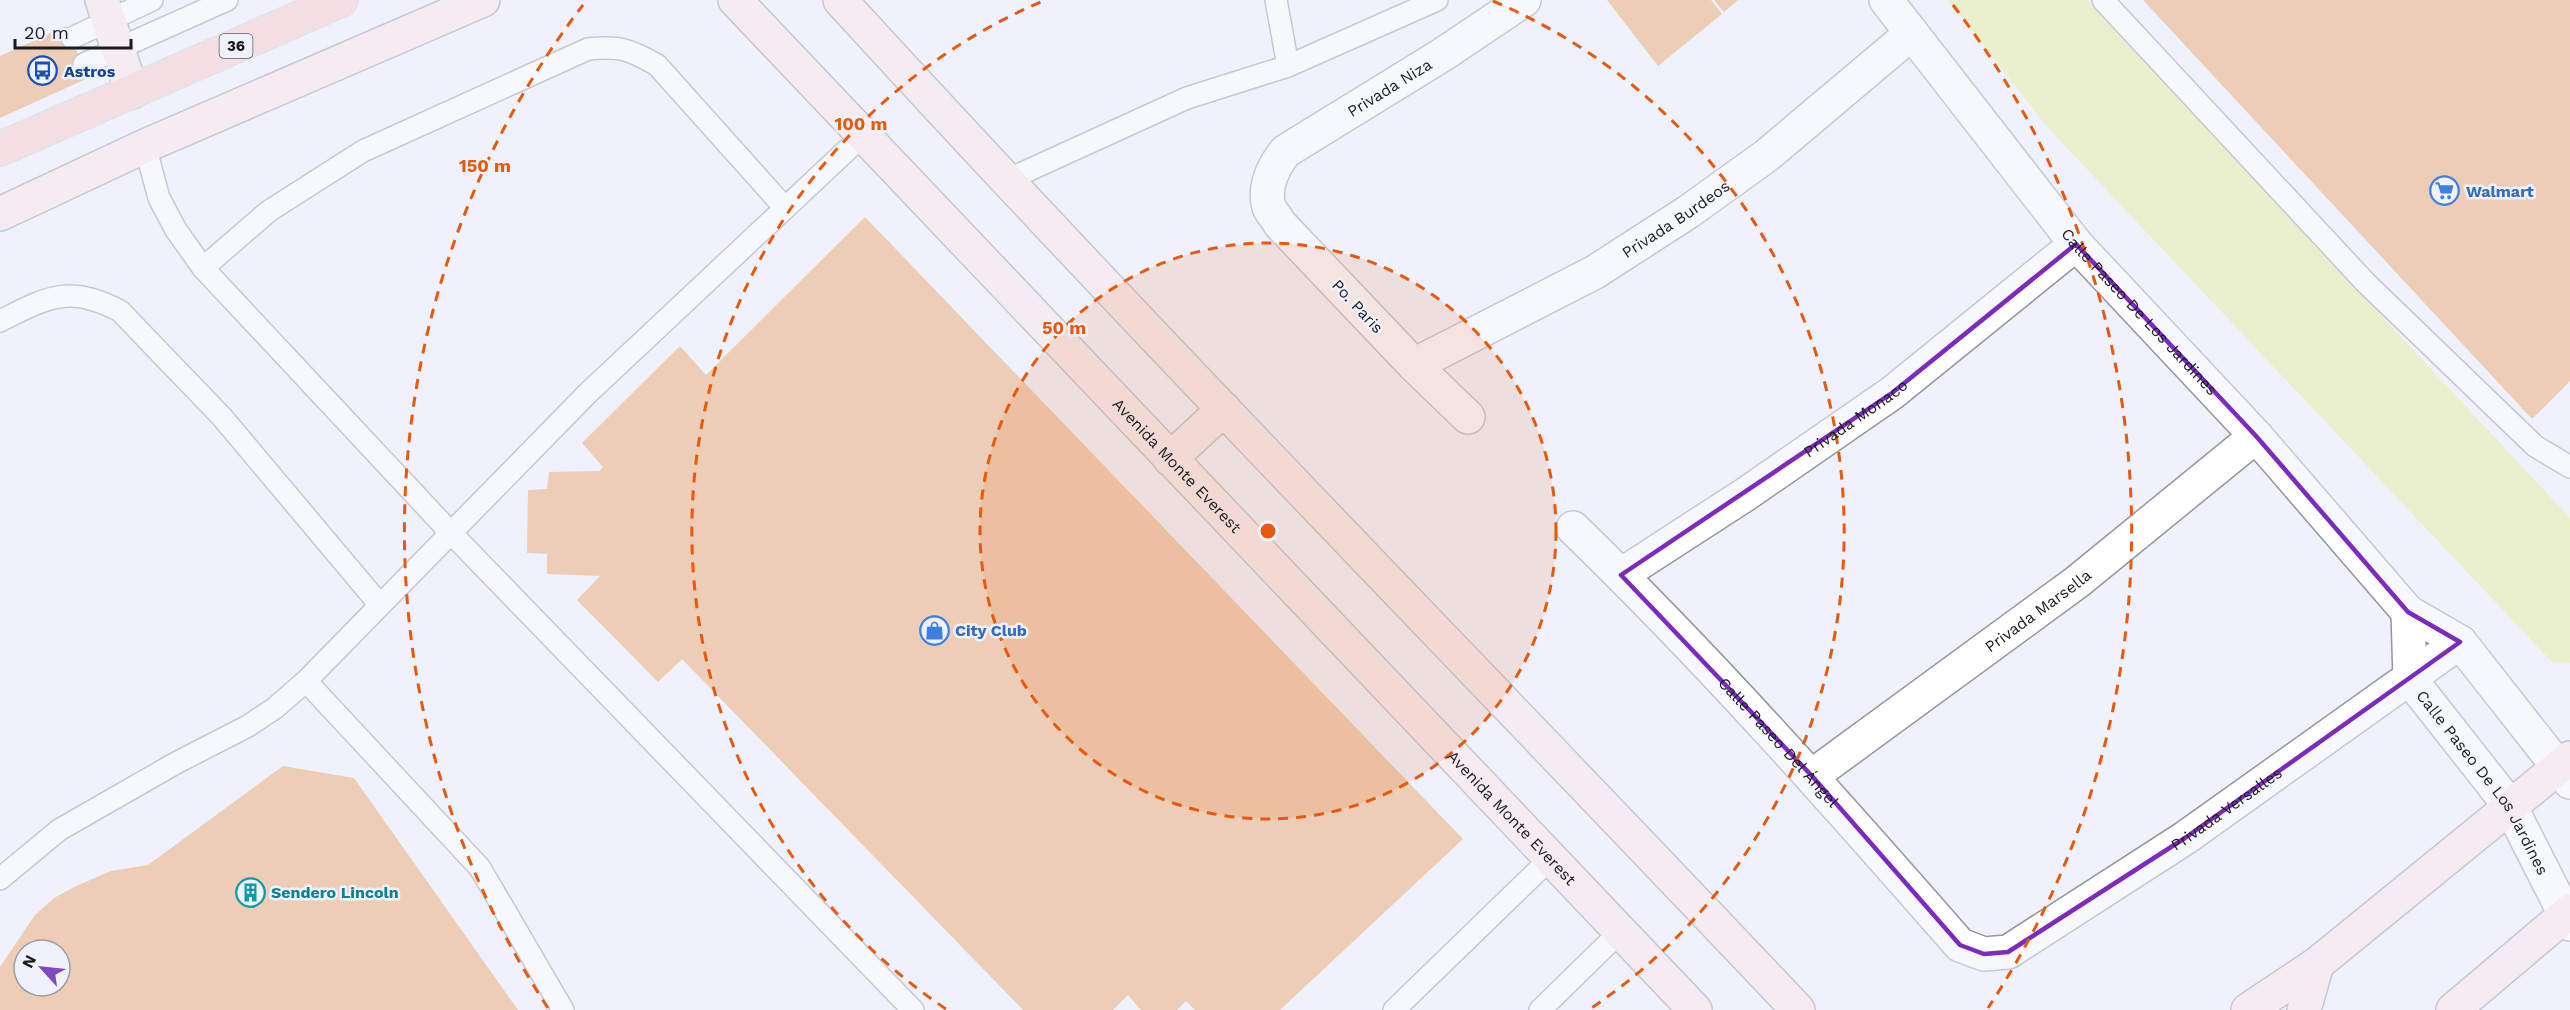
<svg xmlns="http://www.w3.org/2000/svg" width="2570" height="1010" viewBox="0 0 2570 1010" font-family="'Work Sans',sans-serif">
<rect width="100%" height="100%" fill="#eff2fd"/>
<path fill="#e5ed94" d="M1948,0H2087L2570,518V663L2552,662L2048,128Z"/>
<path fill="#eca15d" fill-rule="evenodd" d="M1607,0H1711L1722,14L1658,66Z
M1714,0H1738L1724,12Z
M2143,0H2570V381L2532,419Z
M66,26L88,78L0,118V56Z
M865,217L1463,839L1280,1010H1195L1186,1001L1177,1010H1141L1128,995L1113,1010H1023L682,659L658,682L577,600L600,576L547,574V554L527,553L528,490L547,489L549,472L600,471L603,467L582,443L680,346L706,375Z
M283,766L354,778L518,1010H0V967L35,915L54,898L76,886L111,871L148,865ZM24,950H60V986H24Z"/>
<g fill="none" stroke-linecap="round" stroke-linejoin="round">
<defs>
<path id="lane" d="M1276,0L1288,66
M2103,0L2366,283L2535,446L2570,467
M72,38L152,0
M84,64L227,0
M145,146L159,198L176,230L203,268L451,533L913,1010
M1005,181L1187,98L1288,66L1437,0
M203,268L269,211L363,151L588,49C620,46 629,49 657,65L785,208
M0,321C48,297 69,284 120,311L222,417L380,605
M306,681L480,868L563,1010
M0,879L59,830L176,763L248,726L275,708L306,681L588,393L862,136
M1394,1010L1551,858
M1540,1010L1620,932"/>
<g id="street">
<path id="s1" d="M1886,0L2076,244L2256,436L2408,612L2460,642L2570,782"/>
<path id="s2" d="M1414,365L1595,272L1688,212L1766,156L1912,33"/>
<path id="s3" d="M1468,417L1414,365L1280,224C1277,218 1271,212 1269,207C1263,187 1274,165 1286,151L1442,55L1524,0"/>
<path id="s4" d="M1573,528C1709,660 1835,802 1960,945L1984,954L2008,952L2185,838L2460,642"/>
<path id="s5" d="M1621,575L1746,494L1892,393L2076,244"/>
<path id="s6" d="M2408,612L2410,679L2510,806L2570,924"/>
<path id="s7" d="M1812,776L2077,582L2256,436"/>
</g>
<g id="secondary">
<path d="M102,0L132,92"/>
<path id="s8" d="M735,0L1695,1010"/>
<path d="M840,0C1153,342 1479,673 1798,1010"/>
<path d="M0,214L145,146L483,0"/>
<path d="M1170,459L1224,409"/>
<path d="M2248,1010L2317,964L2570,758"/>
<path d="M2304,1010L2317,964"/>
<path d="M2453,1010L2570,911"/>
</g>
<path id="primary" d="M0,149L341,0"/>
</defs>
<use href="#lane" stroke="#93969f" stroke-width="24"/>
<use href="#street" stroke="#93969f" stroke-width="36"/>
<use href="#secondary" stroke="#93969f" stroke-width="36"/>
<use href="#primary" stroke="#d1d1d2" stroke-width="36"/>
<use href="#lane" stroke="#fff" stroke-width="21"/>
<use href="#street" stroke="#fff" stroke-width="33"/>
<use href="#secondary" stroke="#fde3e2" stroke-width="33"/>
<use href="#primary" stroke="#fbc8c5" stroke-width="33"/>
</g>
<path d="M0 0H2570V1010H0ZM2076,244L2256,436L2408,612L2460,642L2185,838L2008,952L1984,954L1960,945L1812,776L1621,575L1892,393Z" fill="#eff2fd" fill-opacity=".55" fill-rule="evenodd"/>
<path fill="none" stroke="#7b2cbf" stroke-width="4.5" stroke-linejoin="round" d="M2076,244L2256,436L2408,612L2460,642L2185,838L2008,952L1984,954L1960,945L1812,776L1621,575L1892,393Z"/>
<circle cx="1268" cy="531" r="288" fill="#e8590c" fill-opacity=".12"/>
<g fill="none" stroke="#e8590c" stroke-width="3" stroke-dasharray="10 8">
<circle cx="1268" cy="531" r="288"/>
<path d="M946 1009A576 576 0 0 1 1043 1M1493 1A576 576 0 0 1 1590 1009"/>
<path d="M548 1008A864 864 0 0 1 583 5M1953 5A864 864 0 0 1 1988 1008"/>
</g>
<defs>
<symbol id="bus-ring" viewBox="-11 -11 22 22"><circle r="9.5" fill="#eff2fd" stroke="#1a4fb4" stroke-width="1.5"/><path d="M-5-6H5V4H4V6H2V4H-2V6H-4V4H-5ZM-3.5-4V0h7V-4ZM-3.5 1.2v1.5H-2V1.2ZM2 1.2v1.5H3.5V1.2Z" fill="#1a4fb4"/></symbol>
<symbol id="supermarket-ring" viewBox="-11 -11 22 22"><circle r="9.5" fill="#eff2fd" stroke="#3f7fe0" stroke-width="1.5"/><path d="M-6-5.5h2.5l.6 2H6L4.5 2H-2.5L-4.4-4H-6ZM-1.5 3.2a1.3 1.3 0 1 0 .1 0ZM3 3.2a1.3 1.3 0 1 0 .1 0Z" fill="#3f7fe0"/></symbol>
<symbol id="shop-ring" viewBox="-11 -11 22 22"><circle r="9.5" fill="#eff2fd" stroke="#3f7fe0" stroke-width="1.5"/><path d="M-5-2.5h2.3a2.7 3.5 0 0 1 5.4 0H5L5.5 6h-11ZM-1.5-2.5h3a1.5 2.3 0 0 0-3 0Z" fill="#3f7fe0"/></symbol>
<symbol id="building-ring" viewBox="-11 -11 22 22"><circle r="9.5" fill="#eff2fd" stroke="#0f9aa8" stroke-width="1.5"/><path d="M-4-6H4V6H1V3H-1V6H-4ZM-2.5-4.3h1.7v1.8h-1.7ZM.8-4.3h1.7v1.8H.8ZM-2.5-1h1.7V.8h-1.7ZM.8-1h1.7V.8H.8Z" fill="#0f9aa8"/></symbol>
</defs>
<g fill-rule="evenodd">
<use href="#bus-ring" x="26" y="54" width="33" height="33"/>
<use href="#supermarket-ring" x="2428" y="174" width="33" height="33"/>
<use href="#shop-ring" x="918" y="614" width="33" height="33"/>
<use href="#building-ring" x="234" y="876" width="33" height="33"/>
</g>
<g text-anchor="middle" stroke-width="5" stroke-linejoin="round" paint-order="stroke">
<rect fill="#eff2fd" stroke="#5a5c62" stroke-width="1.5" x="219.5" y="34" width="33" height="24" rx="4.5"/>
<g font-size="15" font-weight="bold" fill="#1a1b1f">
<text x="236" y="51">36</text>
</g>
<g font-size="16" font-weight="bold" fill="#164399" stroke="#eff2fd" text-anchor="start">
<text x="64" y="77">Astros</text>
</g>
<g font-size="16" fill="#1a1b1f" stroke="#eff2fd">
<text dy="6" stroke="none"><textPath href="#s3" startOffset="472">Privada Niza</textPath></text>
<text dy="6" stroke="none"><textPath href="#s2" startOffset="300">Privada Burdeos</textPath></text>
<text transform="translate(1358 306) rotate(47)" y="6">Po. Paris</text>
<text dy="6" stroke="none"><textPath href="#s1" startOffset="402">Calle Paseo De Los Jardines</textPath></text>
<text dy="6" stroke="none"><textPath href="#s5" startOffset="282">Privada Monaco</textPath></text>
<text dy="6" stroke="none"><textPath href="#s8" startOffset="642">Avenida Monte Everest</textPath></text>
<text dy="6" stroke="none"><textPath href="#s7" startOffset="280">Privada Marsella</textPath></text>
<text dy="6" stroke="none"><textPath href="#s4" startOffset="297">Calle Paseo Del Ángel</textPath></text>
<text dy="6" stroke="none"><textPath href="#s6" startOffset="194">Calle Paseo De Los Jardines</textPath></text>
<text dy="6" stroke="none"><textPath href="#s4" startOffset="880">Privada Versalles</textPath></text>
<text dy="6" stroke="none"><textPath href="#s8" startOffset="1128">Avenida Monte Everest</textPath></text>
</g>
<g font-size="16" font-weight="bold" fill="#366cbe" stroke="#eff2fd" text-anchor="start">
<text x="2466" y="197">Walmart</text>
<text x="955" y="636">City Club</text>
</g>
<g font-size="16" font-weight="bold" fill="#0d838f" stroke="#eff2fd" text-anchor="start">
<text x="271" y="898">Sendero Lincoln</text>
</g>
</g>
<circle cx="1268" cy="531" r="9" fill="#e8590c" stroke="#eff2fd" stroke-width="3"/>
<g font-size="18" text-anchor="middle" font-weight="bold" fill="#e8590c" stroke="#eff2fd" stroke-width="5" stroke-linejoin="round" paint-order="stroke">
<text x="861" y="130">100 m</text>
<text x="485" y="172">150 m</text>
<text x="1064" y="334">50 m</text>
</g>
<g transform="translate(42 968) rotate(297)"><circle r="28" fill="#eff2fd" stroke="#9a9ca4" stroke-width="1.5"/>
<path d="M0-4.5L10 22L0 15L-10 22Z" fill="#8148bf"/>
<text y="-9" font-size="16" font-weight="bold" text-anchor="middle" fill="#1a1b1f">N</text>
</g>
<path d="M15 39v9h116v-9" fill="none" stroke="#1a1b1f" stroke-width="3"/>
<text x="24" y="39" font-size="18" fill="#1a1b1f" stroke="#eff2fd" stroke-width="4.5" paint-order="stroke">20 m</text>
</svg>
